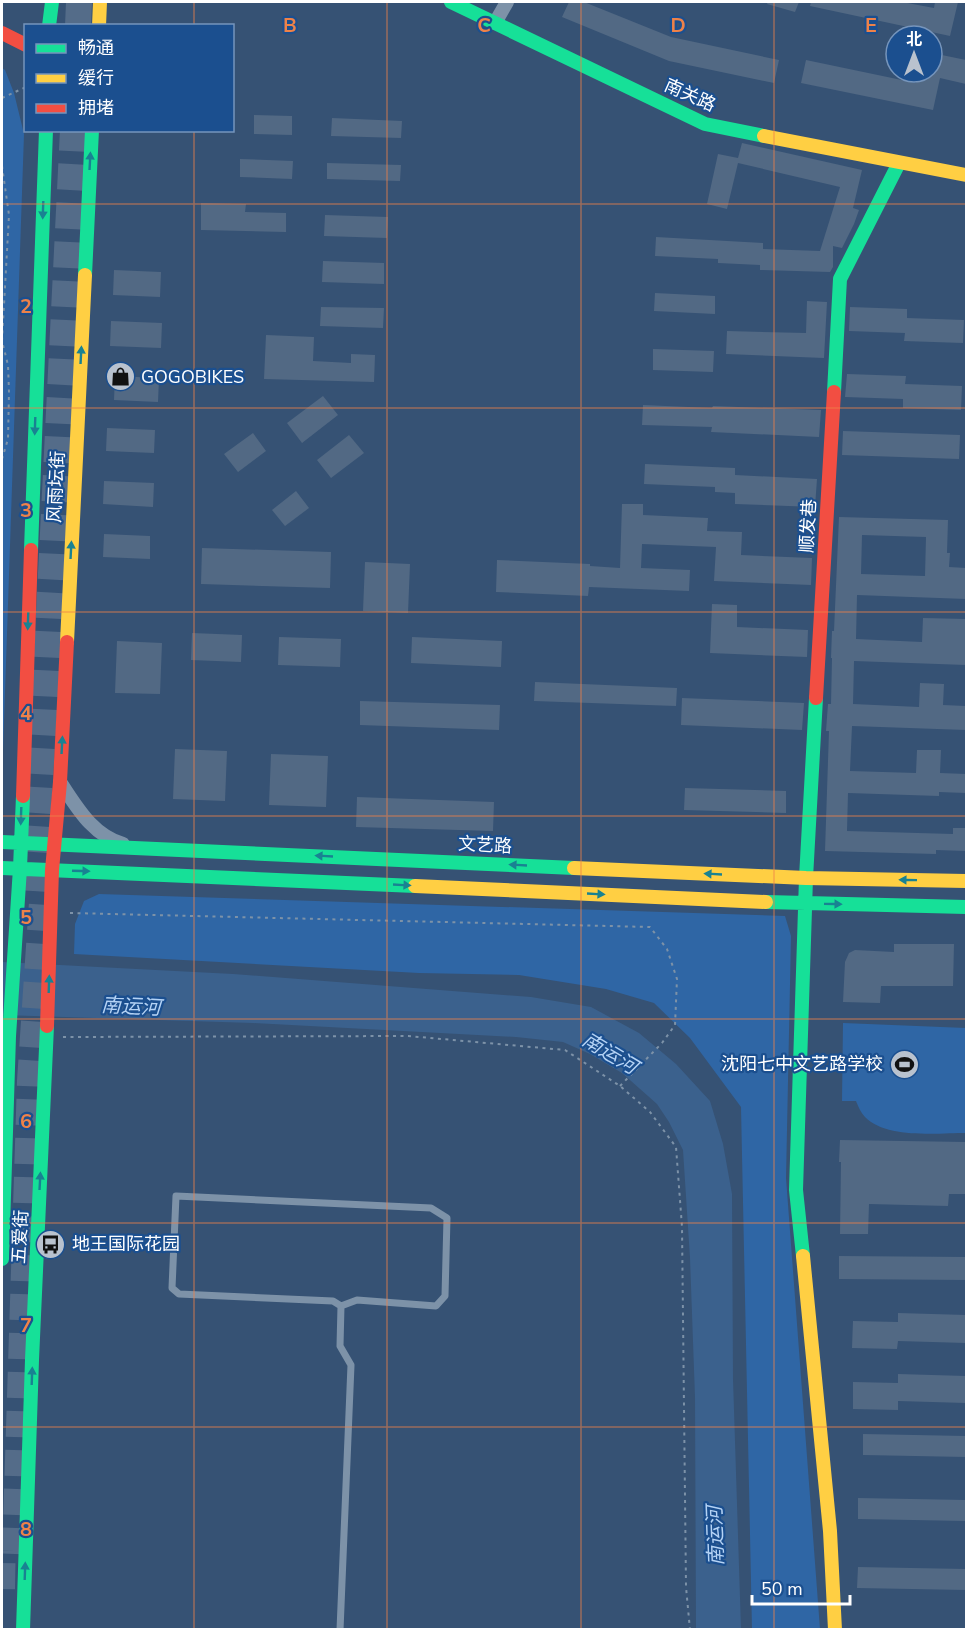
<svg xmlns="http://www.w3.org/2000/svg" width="968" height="1631" viewBox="0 0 968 1631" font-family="'Nunito Sans','Noto Sans SC',sans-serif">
<rect width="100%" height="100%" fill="#365274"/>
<path fill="#2f66a5" d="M2,68L5,70L14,93L24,134L2,781Z
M99,894L785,916L791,936L786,1178L820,1629H752L741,1107L690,1038L654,1003L606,989L519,975L419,973L74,954L75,924L84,901Z
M843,1023L966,1028V1133C938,1133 886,1139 865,1117C861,1113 858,1106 856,1101H842Z"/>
<path fill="#3b618d" d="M2,962L233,974L531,997L591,1007L639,1033L676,1064L710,1101L723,1144L732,1194L733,1379L741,1629H696L695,1397L690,1258L683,1150L669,1122L657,1104L622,1073L590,1054L563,1042L516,1037L253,1023L2,1015Z"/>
<path fill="#526984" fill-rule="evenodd" d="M569,2H584L671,37L779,60L774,83L669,61L562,17Z
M768,2H799L795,12L767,4Z
M811,2H902L934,8L935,2H958L950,36L810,6Z
M932,53L966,60V84L940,78L933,110L801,83L806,60L916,83L919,72H932Z
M254,115L292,116V135L254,134Z
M332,118L402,121L401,138L331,136Z
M742,143L862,170L853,208L859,210L854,224L842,248L833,246V267L830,272L760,270V265L718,263V259L655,256L656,237L763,243V249L820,251L840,187L738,163L727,209L707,204L718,154L738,158Z
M240,159L293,161L292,179L240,177Z
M327,163L401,165L400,181L327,179Z
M201,203L246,204L245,212L286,213V232L201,230Z
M325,215L388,217L387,238L324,236Z
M323,261L384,263V284L322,282Z
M114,270L161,272L160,297L113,295Z
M655,293L715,296V314L654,311Z
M807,301L827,302L824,358L726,354L727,331L806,333Z
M321,307L384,308L383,328L320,326Z
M850,307L907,309V318L964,320L963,343L904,341L905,333L849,331Z
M111,321L162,323L161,348L110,346Z
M266,335L314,337L313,361L351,363V354L375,355L374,382L264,379Z
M653,349L714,351L713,372L653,370Z
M847,374L906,376L905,384L962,386L961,410L903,408V399L845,397Z
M115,376L159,378L158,402L114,400Z
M323,396L338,415L302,443L287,423Z
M643,405L712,408L713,406L821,410L819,437L711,432L712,427L642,425Z
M107,428L155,430L154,453L106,451Z
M843,431L960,435L959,459L842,455Z
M253,433L266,451L238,472L224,454Z
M349,435L364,453L331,478L317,460Z
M645,464L735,468V475L817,479L815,507L735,504V493L715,492V487L644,484Z
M104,481L154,483L153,507L103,504Z
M296,491L309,508L285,526L272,510Z
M622,504H643V515L708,518L707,531L742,532L741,555L812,558L811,585L714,581L716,547L642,544L641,568L690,570L689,591L589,587L588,596L496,592L497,560L590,564V566L620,568Z
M839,517L948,520L947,553H950L949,567L966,568V599L857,595L856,639L922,642L923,618L966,619V665L854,661L853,704L919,707L920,683L944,684L943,705L966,706V730L852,726L850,771L916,773L917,750H941L940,773L966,774V793L939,792V796L848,793L847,831L953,834V828H966V851L936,850V854L825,851L829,731H826L828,704H831L832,658H831L832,631H834ZM862,535L926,537L925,576L861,574Z
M104,534L150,536V559L103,557Z
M202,548L331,552L330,588L201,584Z
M365,562L410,564L408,613L363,611Z
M712,604L737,605V627L808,630L807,657L710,653Z
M192,633L242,635L241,662L191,660Z
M279,637L341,639L340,667L278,665Z
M412,637L502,641L501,667L411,663Z
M117,641L162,643L160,694L115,693Z
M535,682L677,688L676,706L534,701Z
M682,698L804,703L802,730L681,725Z
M360,701L500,705L499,730L360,725Z
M175,749L227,751L225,801L173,799Z
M271,754L328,756L326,807L269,805Z
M685,788L786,791V813L684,810Z
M357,797L494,802L493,831L356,827Z
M894,944H954L953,986H881L880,1003L843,1002L845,962L849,953L855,950L894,952Z
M840,1140L966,1142V1194H949L948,1206L869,1204L868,1234H840L841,1162H839Z
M839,1256L966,1257V1280L839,1279Z
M898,1313L966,1315V1343L898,1341L897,1349L852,1348L853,1321L898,1322Z
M898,1374L966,1376V1403L898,1401V1410L853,1409V1382L898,1383Z
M863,1434L966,1436V1457L863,1455Z
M858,1498L966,1500V1521L858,1519Z
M858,1567L966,1569V1590L857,1588Z"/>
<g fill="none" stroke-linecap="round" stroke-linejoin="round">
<path stroke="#546c89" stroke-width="26" stroke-dasharray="26 13" stroke-linecap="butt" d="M78,26L79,2
M33,891L44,714L73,130
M15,1554L30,1081L44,872
M2,1589L3,1533"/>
<path stroke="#7d92a8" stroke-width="2" stroke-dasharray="3 4.5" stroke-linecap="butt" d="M2,98L26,87
M2,166L9,215L2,341L8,365L9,392L8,439L2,459
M70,913L650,927L667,949L677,979L675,1025L662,1043L620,1086
M63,1037L408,1036L565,1050L620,1086L650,1112L676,1147L682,1227L686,1587L690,1630"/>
<path stroke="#7d92a8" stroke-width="7" d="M176,1196L431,1208L447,1218L445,1296L436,1306L357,1300L341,1306L333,1301L179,1294L172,1288Z
M340,1630L351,1365L340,1346L341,1306"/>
<path stroke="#7d92a8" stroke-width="14" d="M495,23L507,2
M60,782C77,807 92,835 123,844"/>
<path stroke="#16e098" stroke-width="14" d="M451,2L705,124L764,136
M49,26L52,2
M85,275L92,130
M834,392L840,279L899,163
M31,550L46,130
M2,842L574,868
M2,868L415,886
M766,902L966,907
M803,1256L796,1190L806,878L816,698
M2,1259L9,1036L20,868L23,796
M23,1630L32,1360L47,1026"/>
<path stroke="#ffcf43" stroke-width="14" d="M99,26L100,2
M764,136L966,175
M67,642L85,275
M574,868L806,878L966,881
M415,886L766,902
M803,1256L830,1531L835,1630"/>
<path stroke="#f24e42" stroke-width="14" d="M2,33L26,45
M816,698L834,392
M23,796L31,550
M47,1026L52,870L60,782L67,642"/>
</g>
<defs><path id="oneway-solid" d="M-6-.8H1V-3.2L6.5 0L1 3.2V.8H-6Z" transform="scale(1.5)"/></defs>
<g fill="#198292">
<use href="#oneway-solid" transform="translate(90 161) rotate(-87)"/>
<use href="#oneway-solid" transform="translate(43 210) rotate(92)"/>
<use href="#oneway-solid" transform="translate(81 355) rotate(-87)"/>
<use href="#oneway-solid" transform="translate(35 426) rotate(92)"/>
<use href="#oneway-solid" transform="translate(71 550) rotate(-87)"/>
<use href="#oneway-solid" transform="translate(28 621) rotate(92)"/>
<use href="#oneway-solid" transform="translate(62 745) rotate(-87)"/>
<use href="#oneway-solid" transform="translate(21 816) rotate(92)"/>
<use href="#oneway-solid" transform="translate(324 856) rotate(-177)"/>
<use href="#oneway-solid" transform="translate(518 865) rotate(-177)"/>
<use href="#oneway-solid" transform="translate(81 871) rotate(2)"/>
<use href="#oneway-solid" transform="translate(713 874) rotate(-177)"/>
<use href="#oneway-solid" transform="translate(908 880) rotate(-179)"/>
<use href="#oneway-solid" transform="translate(402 885) rotate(3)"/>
<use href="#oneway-solid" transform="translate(596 894) rotate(3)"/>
<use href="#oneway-solid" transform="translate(833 904) rotate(1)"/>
<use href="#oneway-solid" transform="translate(49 984) rotate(-88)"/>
<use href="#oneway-solid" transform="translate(40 1181) rotate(-87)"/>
<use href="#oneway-solid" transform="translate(32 1376) rotate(-88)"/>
<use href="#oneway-solid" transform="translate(25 1571) rotate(-88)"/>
</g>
<path fill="none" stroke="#ee8249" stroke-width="1.5" stroke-opacity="0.55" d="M194,2V26M387,2V1630M581,2V1630M774,2V1630M194,130V1630M2,204H966M2,408H966M2,612H966M2,816H966M2,1019H966M2,1223H966M2,1427H966"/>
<defs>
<symbol id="shop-disc" viewBox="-11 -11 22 22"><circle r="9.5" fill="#b9c2ce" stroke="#1b4f8f"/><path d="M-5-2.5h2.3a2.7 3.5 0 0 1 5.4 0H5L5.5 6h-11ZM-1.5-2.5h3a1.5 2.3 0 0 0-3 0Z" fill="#111"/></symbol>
<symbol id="stadium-disc" viewBox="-11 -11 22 22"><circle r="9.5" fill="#b9c2ce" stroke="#1b4f8f"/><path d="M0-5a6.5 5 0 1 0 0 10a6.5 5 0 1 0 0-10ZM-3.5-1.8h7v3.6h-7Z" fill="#111"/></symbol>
<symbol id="bus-disc" viewBox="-11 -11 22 22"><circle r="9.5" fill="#b9c2ce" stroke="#1b4f8f"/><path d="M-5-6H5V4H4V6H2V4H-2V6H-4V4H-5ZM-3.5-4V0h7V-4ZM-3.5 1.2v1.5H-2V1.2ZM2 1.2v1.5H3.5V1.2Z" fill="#111"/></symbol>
</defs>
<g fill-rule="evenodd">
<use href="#shop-disc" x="104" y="360" width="33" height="33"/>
<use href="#stadium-disc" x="888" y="1048" width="33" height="33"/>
<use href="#bus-disc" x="34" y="1228" width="33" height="33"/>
</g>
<g text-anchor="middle" stroke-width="4.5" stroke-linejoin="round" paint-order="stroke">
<g font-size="18" fill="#fff" stroke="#1b4f8f">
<text transform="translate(690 95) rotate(24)" y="6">南关路</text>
<text transform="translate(56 487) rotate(-87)" y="6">风雨坛街</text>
<text transform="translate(808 526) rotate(-87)" y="6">顺发巷</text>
<text transform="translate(485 845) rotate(3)" y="6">文艺路</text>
<text transform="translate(20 1237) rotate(-87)" y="6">五爱街</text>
</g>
<g font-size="18" fill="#fff" stroke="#1b4f8f" text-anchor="start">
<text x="141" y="383">GOGOBIKES</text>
<text x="883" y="1070" text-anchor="end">沈阳七中文艺路学校</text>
<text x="72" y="1250">地王国际花园</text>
</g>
<g font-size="20" font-style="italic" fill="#b5d3f5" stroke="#1b4f8f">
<text transform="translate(131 1006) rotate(3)" y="7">南运河</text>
<text transform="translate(610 1053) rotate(31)" y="7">南运河</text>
<text transform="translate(715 1536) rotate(-92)" y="7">南运河</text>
</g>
</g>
<g font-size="20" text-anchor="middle" font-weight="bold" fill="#ee8249" stroke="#1b4f8f" stroke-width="4.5" stroke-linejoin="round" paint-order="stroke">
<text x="290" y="32">B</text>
<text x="484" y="32">C</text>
<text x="678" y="32">D</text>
<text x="871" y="32">E</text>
<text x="26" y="313">2</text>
<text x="26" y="517">3</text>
<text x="26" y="720">4</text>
<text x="26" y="924">5</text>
<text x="26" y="1128">6</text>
<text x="26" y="1332">7</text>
<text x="26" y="1536">8</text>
</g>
<rect width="968" height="1631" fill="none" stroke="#ffffff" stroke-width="6"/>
<rect x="24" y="24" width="210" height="108" fill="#1b4f8f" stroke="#7695bc" stroke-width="1.5"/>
<rect x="36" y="44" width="30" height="9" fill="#16e098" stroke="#7695bc" stroke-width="1.5"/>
<text x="78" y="54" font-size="18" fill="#ffffff">畅通</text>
<rect x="36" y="74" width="30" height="9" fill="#ffcf43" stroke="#7695bc" stroke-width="1.5"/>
<text x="78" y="84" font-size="18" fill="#ffffff">缓行</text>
<rect x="36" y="104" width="30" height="9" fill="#f24e42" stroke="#7695bc" stroke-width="1.5"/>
<text x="78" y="114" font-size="18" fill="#ffffff">拥堵</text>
<g transform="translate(914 54)"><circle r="28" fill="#1b4f8f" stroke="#7695bc" stroke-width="1.5"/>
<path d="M0-4.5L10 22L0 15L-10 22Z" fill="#b9c2ce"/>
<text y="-9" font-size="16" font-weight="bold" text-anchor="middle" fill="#ffffff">北</text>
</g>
<path d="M752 1595v9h98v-9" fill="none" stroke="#ffffff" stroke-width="3"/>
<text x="761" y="1595" font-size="18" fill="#ffffff" stroke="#1b4f8f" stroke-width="4.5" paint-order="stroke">50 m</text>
</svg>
